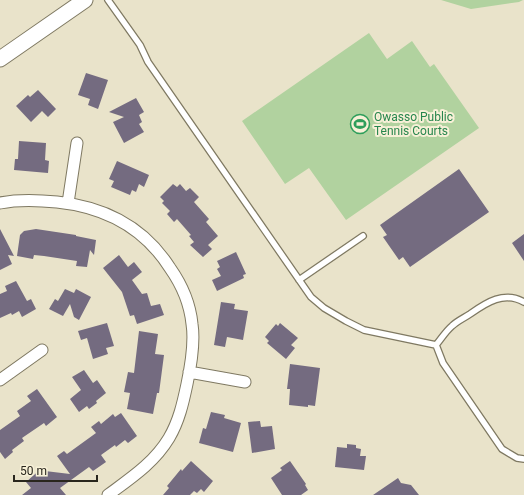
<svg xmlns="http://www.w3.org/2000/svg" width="524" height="495" viewBox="0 0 524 495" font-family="Roboto,sans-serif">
<rect width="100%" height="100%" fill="#e9e3ca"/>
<path fill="#b1d29f" d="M441,0H523L519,2L471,9Z
M369,33L387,59L412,41L430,67L434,64L479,128L346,220L309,168L285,184L242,121Z"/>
<path fill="#746b80" d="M86,73L108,80L98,109L88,105L90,99L78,95Z
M38,90L56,109L48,117L42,111L31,122L16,106L28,95L30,97Z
M136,98L144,112L139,115L142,122L139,124L144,132L124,143L113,122L124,117L109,112Z
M19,141L46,143L45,160L49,161L48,173L14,170L15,159H18Z
M117,161L149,175L144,187L139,184L136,192L132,190L130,195L111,187L114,181L109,179Z
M459,169L489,212L410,267L403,257L399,260L383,237L387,235L380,225Z
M173,184L177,187L180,184L186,191L190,188L199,197L194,202L209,219L206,222L218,236L208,245L212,249L203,257L190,245L194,242L189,236L191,235L177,219L174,222L167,214L170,211L162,203L164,201L160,197Z
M0,229L14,256L8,255L12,264L0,270Z
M36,229L76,235V236L96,240L94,255L90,250L87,267L76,266L77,261L44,256L34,255L33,259L17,256L20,235L24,231Z
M524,234V261L512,243Z
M236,252L246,274L243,275L244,278L217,291L212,280L221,276L217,269L220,267L217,261Z
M119,255L128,267L134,262L142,272L132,280L142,294L147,293L151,306L160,304L164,315L137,324L134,315L130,316L122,292L103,268Z
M16,281L27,301L31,299L36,309L22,317L19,311L12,315L11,313L0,318V294L7,291L5,286Z
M65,289L74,293L76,289L91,297L79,320L74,317L70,304L63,316L49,309L55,299L58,301Z
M221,302L235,304L234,309L248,311L243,340L227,337L225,347L214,345Z
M107,323L114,346L106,348L108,354L93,359L87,338L81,340L78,331Z
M280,323L298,338L291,345L295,348L286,359L267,343L269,341L265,337L276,324L278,326Z
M139,331L158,334L155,354L164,355L159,393H157L153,414L127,409L130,393L124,392L128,372L134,373Z
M290,364L320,368L315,406L308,405V407L289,405L290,389H287Z
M84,370L93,383L97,380L106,393L96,401L97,403L89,409L87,406L79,412L70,399L81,390L72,377Z
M37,389L57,417L46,426L44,423L22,438L24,441L12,450L13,452L5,459L0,452V430L20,416L17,411L31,401L27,396Z
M211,412L225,415L224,418L241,423L233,452L199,443L203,428L206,429Z
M121,413L137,436L128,443L125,440L116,447L115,445L101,455L106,462L93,471L89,467L60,488L66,495H22L31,488L26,482L42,468L45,471L70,474L57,456L64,451L67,454L96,433L91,427L99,421L101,424L113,414L115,417Z
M260,421L261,427L272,426L275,449L252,453L248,422Z
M347,444L356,445V448L361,449L360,456H366L364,470L335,467L337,447L347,448Z
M191,461L213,481L204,492L201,489L197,493L194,491L190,495H163L169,488L167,486L181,469L182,471Z
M290,461L306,484L305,485L308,490L301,495H282L271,478L282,470L280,468Z
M398,478L401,483L411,485L419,495H373Z"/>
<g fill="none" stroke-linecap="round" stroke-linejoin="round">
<defs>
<path id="lane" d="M108,0L140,45L148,62L311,297L324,308L346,321L364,330L436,345
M299,280L363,236
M436,345L443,363L502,449L517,458L524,459
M436,345C441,339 446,331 452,326C457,321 464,318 470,314C487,302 504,291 524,302"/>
<path id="street" d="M0,203C19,199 38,200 57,202C105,207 144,227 170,268C182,285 190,304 192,324C195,343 191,365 187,384C183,403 179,421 169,438C154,463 131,478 108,495
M68,203L77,143
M189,372L245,382
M0,380L42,350"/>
<path id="secondary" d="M0,59L85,0"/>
</defs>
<use href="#lane" stroke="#7f7962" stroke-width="8"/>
<use href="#street" stroke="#7f7962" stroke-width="13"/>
<use href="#secondary" stroke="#7f7962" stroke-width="17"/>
<use href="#lane" stroke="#fff" stroke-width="5.5"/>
<use href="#street" stroke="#fff" stroke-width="11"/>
<use href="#secondary" stroke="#fff" stroke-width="15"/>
</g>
<defs>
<symbol id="stadium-ring" viewBox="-11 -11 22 22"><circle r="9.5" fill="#f7f0d7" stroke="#2e9e5b" stroke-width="1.5"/><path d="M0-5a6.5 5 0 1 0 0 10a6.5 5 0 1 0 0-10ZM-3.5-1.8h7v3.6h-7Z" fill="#2e9e5b"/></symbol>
</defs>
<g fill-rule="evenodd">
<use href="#stadium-ring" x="349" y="113" width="22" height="22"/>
</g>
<g text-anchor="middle" stroke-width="4" stroke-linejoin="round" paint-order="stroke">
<g font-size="12" fill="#27864d" stroke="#f7f0d7" text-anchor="start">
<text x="374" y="121">Owasso Public<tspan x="374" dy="14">Tennis Courts</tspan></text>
</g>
</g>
<path d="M14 475v6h83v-6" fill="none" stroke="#29261d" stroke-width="2"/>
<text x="20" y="475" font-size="12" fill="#29261d" stroke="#f7f0d7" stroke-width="3" paint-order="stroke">50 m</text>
</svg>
